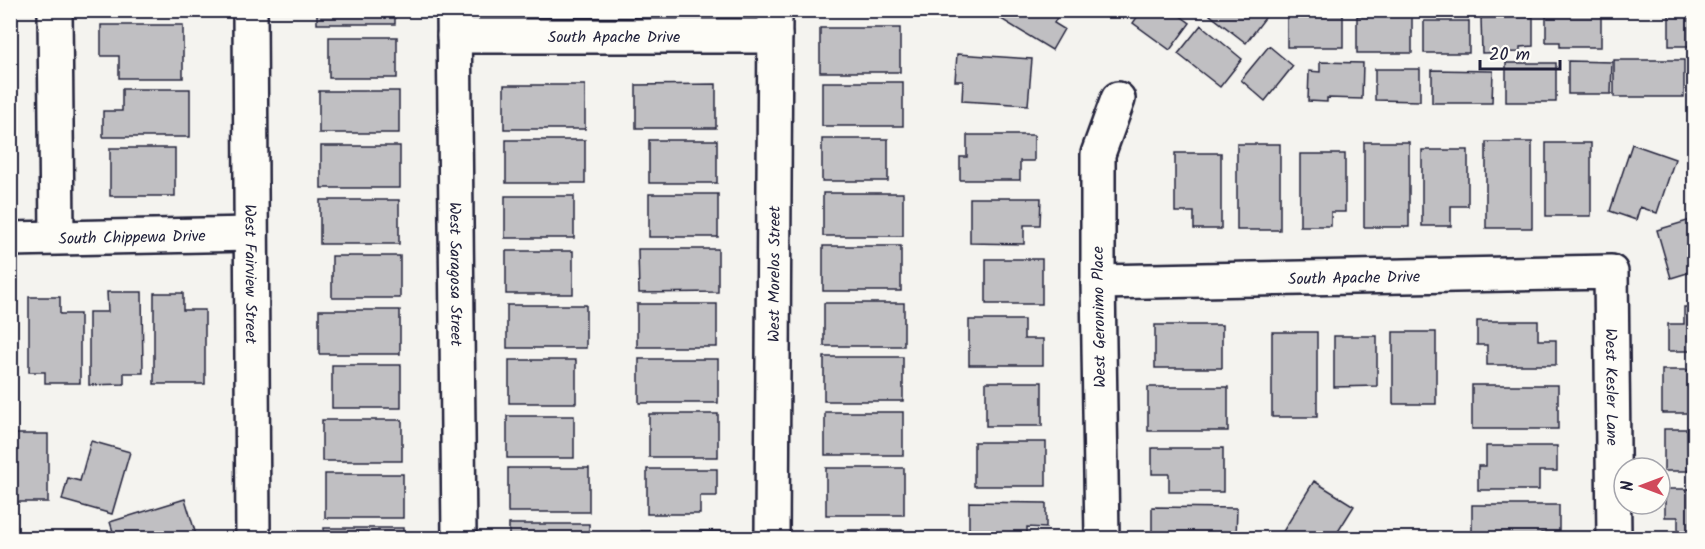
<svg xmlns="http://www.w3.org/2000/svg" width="1705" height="549" viewBox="0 0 1705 549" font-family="Kalam,sans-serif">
<rect width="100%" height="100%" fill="#f4f3ef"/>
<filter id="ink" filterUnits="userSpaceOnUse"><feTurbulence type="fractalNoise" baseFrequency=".0167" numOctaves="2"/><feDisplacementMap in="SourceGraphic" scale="12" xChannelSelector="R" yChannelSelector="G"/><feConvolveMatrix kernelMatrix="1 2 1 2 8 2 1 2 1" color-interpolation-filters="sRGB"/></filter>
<g filter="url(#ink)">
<path fill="#c0bfc2" stroke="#22223b" stroke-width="1.5" d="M102,10H181V15H102Z
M317,10H395V24H317Z
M995,10H1061L1054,23L1064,29L1052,50L993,14Z
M1115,10H1131L1125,18Z
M1142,10H1172L1190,23L1170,50L1133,23Z
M1214,10H1263L1268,14L1246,43L1210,15Z
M1287,10H1343V47H1287Z
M1546,10H1601V47H1560V42H1546Z
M1669,10H1694V46H1669Z
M1357,16H1412V53H1357Z
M1533,17V46L1520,47V52L1482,53L1481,18Z
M1424,21H1469V53H1424Z
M101,25H183V78H119V56H101Z
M1201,25L1242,59L1220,87L1178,54Z
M820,28H900V72H820Z
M329,37H397V78H329Z
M1269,46L1293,66L1265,101L1241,80Z
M957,54L1032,59L1028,105L962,101L963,81H955Z
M1614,60H1684V97H1614Z
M1568,61L1612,62L1611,94H1568Z
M1320,62L1363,63L1362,99L1327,98V102L1308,101L1309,71L1320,72Z
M1506,63H1556V102H1506Z
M1375,69H1420V101L1375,100Z
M1432,70L1493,71L1492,103H1432Z
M822,82H903V126H822Z
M716,84V128H636V85Z
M504,85H585V129H504Z
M122,89H190V137H103V111H122Z
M319,91H399V133H319Z
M967,135H1034V161H1020V180H960V157H967Z
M822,139H888V181H822Z
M506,140H585V183H506Z
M649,140H717V183H649Z
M1364,142H1409V227H1364Z
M1486,142H1532V228H1486Z
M1546,143H1591V216H1546Z
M1237,144H1280V230H1237Z
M1632,144L1675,159L1657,213L1640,207L1636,220L1610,211Z
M321,146H400V188H321Z
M110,148H175V196H110Z
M1422,150H1468V206H1451V226H1422Z
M1175,153H1221V229H1194V212H1175Z
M1300,154H1345V212H1331V226H1300Z
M823,193H903V236H823Z
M649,194H718V237H649Z
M505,196H574V238H505Z
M970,198H1041L1040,225H1024V244L970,243Z
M320,200H399V244H320Z
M1694,219V271L1671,278L1657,230Z
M823,246H901V291H823Z
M638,249H718V292L639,293Z
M506,251H573V294H506Z
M332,256H400V298H332Z
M986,259H1042V304H986Z
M107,292H142L143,373H124V384L89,385V312H108Z
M154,293H183V310H205V384H154Z
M29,297H60V314H80V383H45V372H29Z
M824,303H904V346H824Z
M637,304H717V347H637Z
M507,305H586V348H507Z
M1684,307H1694V351H1668V324H1684Z
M319,310H400V354H319Z
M10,314H12V386H10Z
M969,320H1024V339H1043V365H969Z
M1477,321H1538V340H1556V365H1487V345H1477Z
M1155,325H1222V368H1155Z
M1272,332H1317V417H1272Z
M1393,332H1436V404H1393Z
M1334,336H1377V386L1334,387Z
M824,357H903V401H824Z
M639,359H718V403H639Z
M509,360H576V403H509Z
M332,365H401V408H332Z
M1662,370H1694V413H1662Z
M986,382H1042V426H986Z
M1472,385H1558V429H1472Z
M1148,387H1228V431H1148Z
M825,412H903V455H825Z
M649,414H718V457H649Z
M507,416H574V458H507Z
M322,420H402V461H322Z
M1664,429H1694V471H1664Z
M10,434H48V502H10Z
M91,441L130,452L112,514L62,500L68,478L80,481Z
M974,442H1046V486H974Z
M1486,446H1557V471H1539V490H1478V466H1486Z
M1152,448H1223V492H1169V474H1152Z
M508,468H589V512H508Z
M826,468H904V515H826Z
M647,469H717V496H700V514H647Z
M325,474H403V518H325Z
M1314,481L1354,506L1334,538H1279Z
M1665,489H1694V534H1678V517H1665Z
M185,499L197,538H115L110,522Z
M969,502L1046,503V528L1027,527V538H969Z
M1472,505H1559V533H1541V538H1472Z
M1152,507L1237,508L1236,538H1170V534H1152Z
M509,524H589V538H509Z
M324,528H403V538H324Z
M845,530H902V538H845Z
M641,531H721V538H641Z"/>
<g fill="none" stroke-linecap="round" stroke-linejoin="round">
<defs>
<g id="minor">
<path d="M55,10L57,237"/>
<path id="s1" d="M250,10L253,538"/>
<path id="s2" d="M454,10L459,538"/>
<path id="s3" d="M454,36H775"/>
<path id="s4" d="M10,239L251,234"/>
<path id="s5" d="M1098,282L1611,272L1614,538"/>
<path id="s6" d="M772,538L775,10"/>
<path d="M1102,538L1098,282V154L1118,99"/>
</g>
</defs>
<use href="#minor" stroke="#22223b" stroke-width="38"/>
<use href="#minor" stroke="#fdfcf7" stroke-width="33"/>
</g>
</g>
<g text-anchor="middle" stroke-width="5" stroke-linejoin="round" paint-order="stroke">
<g font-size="16" fill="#22223b" stroke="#fdfcf7">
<text dy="6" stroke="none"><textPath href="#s3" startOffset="160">South Apache Drive</textPath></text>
<text dy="6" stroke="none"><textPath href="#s4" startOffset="122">South Chippewa Drive</textPath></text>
<text dy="6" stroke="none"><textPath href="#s6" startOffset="264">West Morelos Street</textPath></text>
<text dy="6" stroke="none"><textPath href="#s1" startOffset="264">West Fairview Street</textPath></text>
<text dy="6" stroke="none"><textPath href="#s2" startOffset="264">West Saragosa Street</textPath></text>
<text dy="6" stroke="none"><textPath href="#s5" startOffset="256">South Apache Drive</textPath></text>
<text transform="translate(1098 317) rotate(-91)" y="6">West Geronimo Place</text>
<text dy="6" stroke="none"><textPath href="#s5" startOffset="628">West Kesler Lane</textPath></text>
</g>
</g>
<rect width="1705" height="549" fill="none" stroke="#fdfcf7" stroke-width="36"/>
<rect x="18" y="18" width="1669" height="513" fill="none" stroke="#22223b" stroke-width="2" filter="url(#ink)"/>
<g transform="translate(1642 486) rotate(270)"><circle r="28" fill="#fdfcf7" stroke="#a5a5ac" stroke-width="1.5"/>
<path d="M0-4.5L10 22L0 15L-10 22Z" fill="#d1495b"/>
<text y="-9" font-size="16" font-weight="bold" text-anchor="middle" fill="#22223b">N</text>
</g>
<path d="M1480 60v9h80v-9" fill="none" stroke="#22223b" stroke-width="3"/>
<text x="1489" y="60" font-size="18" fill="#22223b" stroke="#fdfcf7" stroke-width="4.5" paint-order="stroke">20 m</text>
</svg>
